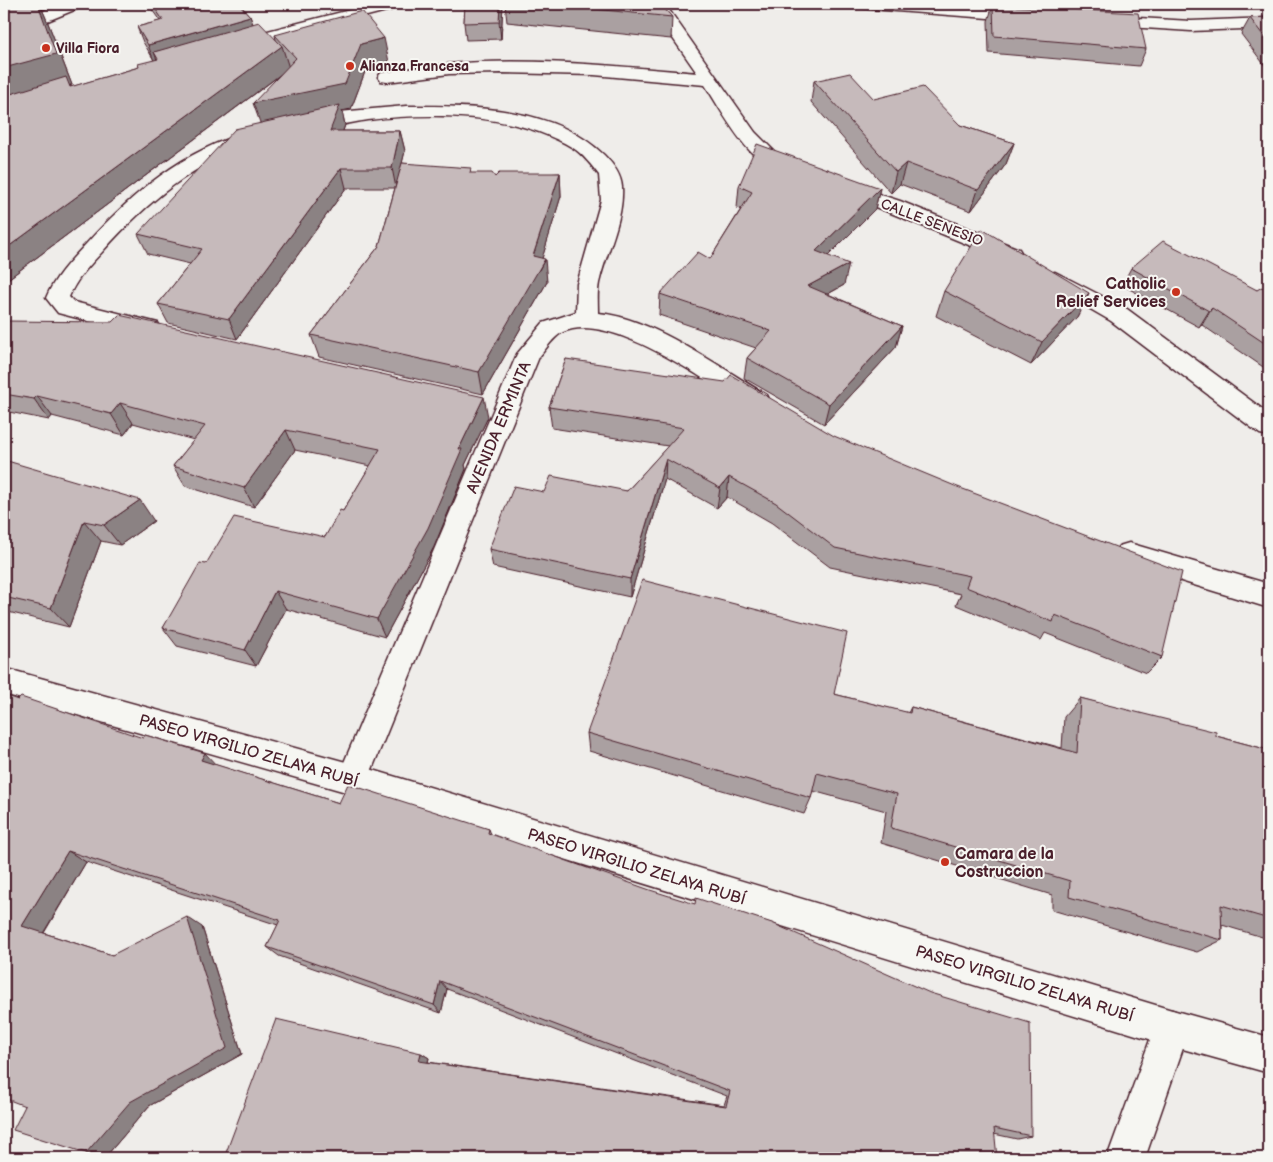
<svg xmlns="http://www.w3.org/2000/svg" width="1273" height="1162" viewBox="0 0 1273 1162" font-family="'Balsamiq Sans',sans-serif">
<rect width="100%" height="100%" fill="#efedea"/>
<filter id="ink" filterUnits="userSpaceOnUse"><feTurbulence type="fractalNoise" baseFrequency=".02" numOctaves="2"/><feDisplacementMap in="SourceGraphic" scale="10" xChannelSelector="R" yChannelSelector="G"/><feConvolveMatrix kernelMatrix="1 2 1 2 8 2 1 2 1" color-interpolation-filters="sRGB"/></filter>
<g filter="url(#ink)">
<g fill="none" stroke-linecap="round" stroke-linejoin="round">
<defs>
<path id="street" d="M373,4H400L398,8L235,50L229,49L226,45L229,41Z
M649,4H665L755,132L780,157L794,163L797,167L794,171C757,181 722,111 705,85L594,75L501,73L449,74L387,82L381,81L378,77L381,73L387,72C407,69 428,66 448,64C529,57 617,66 697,73Z
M862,4H934L1028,11L1034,12L1037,16L1034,20L1028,21L870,9L864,8Z
M1103,16L1191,21L1269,18V28L1191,31L1097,25L1094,21L1097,17Z
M406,106C472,106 554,106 604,155C613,164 621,174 622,187C624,220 606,252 599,283C597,293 598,303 598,313C652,317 720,368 767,395L770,401L767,407L758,410L749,407C708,383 610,310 563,332C553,337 546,349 539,357L364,789L353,794L342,789L337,779L517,354L543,323L576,312L577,284L601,200L599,175C592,166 583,154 573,148C515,113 433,112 368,120C353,122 310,132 300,129L297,125L300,121L339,112Z
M250,132L257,134L260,138L257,142C195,161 146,203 103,251C90,265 76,279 69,297L74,302L158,323L161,329L158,335L150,337L58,313L46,298C55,276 71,260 87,243C132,194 184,149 250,132Z
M841,182L900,201L1019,249L1022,254L1019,259L1011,261L1003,259L886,211L834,192L831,188L834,184Z
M1055,272L1127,309L1269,414V436L1260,434L1111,321L1047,284L1044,279L1047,274Z
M1129,543L1269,584V608L1119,562L1115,554L1119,546Z
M1172,1010L1185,1015L1190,1028L1145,1158H1107L1159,1015Z"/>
<path id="secondary" d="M59,4H81L79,8L4,39V28Z
M4,668L353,764L1172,1010L1269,1037V1073L1172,1046L353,794L4,694Z"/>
</defs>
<use href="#street" stroke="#4a1f2b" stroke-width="3"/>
<use href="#secondary" stroke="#4a1f2b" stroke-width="3"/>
<use href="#street" fill="#f6f6f2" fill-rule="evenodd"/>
<use href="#secondary" fill="#f6f6f2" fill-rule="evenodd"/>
</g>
<path fill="#aaa0a1" stroke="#4a1f2b" d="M4,4H41L43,9H42L48,23L72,85H70L71,87L139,67L154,60L143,42L137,27L160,21L148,4H239L250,16L253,24L276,40L275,35L389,62L366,69L351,109L342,111L345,125L343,131H400L405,151L402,163L495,177L560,173L561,196L542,258L547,282L483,394L319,357L311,335L379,246L395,188H346L237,339L168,323L158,304L190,264L148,254L138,234L260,123L280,75L4,282Z
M465,4H503L501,39L466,40L464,23Z
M505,4H660L672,17L671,39L507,22Z
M993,5L1146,49L1139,66L989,53L988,21Z
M1269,17V71L1241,34L1250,18Z
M814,81L960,125L1014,143L1006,164L971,211L900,184L891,193L811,102Z
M739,186L880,188L875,209L828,256L844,285L828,294L902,326L896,347L824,424L744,378L747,358L756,348L659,315L660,294L710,259L741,209L737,208Z
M1131,268L1269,292V371L1202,325L1199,327L1122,285Z
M944,291L1089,293L1077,317L1031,365L936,316Z
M4,318V321L488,417L465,465L466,469L434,547L385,637L286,609L256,666L177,646L163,628L206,564L325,537L343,511L370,466L295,450L254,507L185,486L173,466L194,440L133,423L124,435L52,416L49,420L4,411Z
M566,359L1162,657L1146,673L1045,633L1041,640L956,605L961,594L830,567L772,523L727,497L717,508L665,479L630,597L493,567L489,549L544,492L627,491L668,446L552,428L549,407Z
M4,460L154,521L120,545L101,541L69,627L4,611Z
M834,694L908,713L911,707L1062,748L1064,717L1080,698L1216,736L1269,750V939L1222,925V940L1197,952L1052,910V895L881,843L886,811L813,791L811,798L804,814L589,751L587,733Z
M18,700L216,765L339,803L489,829L491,834L1031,1136L1017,1139L994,1134L224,1158L421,1053L429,1058L428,1062L724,1105L727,1096L447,989L441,1013L279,956L267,947L278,925L86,862L44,933L112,955L202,927L242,1054L149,1106L107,1155L86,1153L25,1106Z"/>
<path fill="#8b8283" stroke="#4a1f2b" d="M4,4H41L43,9H42L48,23L72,85H70L77,99L4,105Z
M500,4H503L501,39L499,22Z
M250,16L255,31L154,52L157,60L154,61L148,45Z
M384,38L389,62L366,69L351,109L342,111L345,125L336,150L330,131L262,128L253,103L361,44Z
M282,46L289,68L4,282V250Z
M400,131L405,151L396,188L392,168Z
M1014,143L1006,164L971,211L978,190Z
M906,163L900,184L891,193L896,172Z
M341,168L346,188L237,339L229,319Z
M560,173L561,196L538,272L545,259L547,282L483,394L479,372L533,256Z
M880,188L875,209L812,272L816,251Z
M849,264L844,285L804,307L808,286Z
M1089,293L1077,317L1031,365L1042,342Z
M1212,308L1202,325L1199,327L1209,311Z
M902,326L896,347L824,424L829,404Z
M37,396L52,416L49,420L34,399Z
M484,397L488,417L465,465L466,469L434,547L385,637L377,619Z
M120,403L133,423L124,435L111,414Z
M286,430L295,450L254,507L244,488Z
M666,459L665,479L630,597V579Z
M729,477L727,497L717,508L720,488Z
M140,500L154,521L120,545L104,525Z
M84,521L101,541L69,627L51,608Z
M275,591L286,609L256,666L245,650Z
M205,753L218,767L201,760Z
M68,851L86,862L42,935L22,926Z
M187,917L202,927L242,1054L149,1106L107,1155L86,1153Z
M440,981L447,989L441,1013L434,1005Z
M421,1053L429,1058L427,1066L419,1061Z"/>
<path fill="#c6babb" stroke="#4a1f2b" d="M4,4H38L56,54L4,68Z
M152,4H239L250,16L148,45L137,27L163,20Z
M465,4H500L499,22L464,23Z
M545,4H660L672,17Z
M993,5L1138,13L1146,49L994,36Z
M362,11L384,38L361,44L345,84L253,103L296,58L275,35Z
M1269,17V43L1250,18Z
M259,22L282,46L4,250V96L66,77L70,87L139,67L138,64L158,59L154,52Z
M850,73L874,99L923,87L960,125L1014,143L978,190L906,163L896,172L814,81Z
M340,105L330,131H400L392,168H341L229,319L158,304L202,249L138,234L235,129Z
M757,144L880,188L816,251L849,264L808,286L902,326L829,404L747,358L771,331L660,294L698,252L710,259L752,192L739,186Z
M402,163L471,168L470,173H492L495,177L499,173H560L533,256L545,259L479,372L311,335L379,246Z
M982,229L1089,293L1042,342L944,291Z
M1163,241L1257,290L1262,287L1269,292V346L1212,308L1209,311L1131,268Z
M119,315L484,397L459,449H462L428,528L377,619L275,591L245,650L163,628L200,563L206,564L234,517L325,537L340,510L343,511L380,449L286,430L244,488L173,466L205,426L120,403L111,414L37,396L34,399L4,394V321L112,322Z
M566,359L725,382L731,375L834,436L955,486L1182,572L1162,657L1055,615L1053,622L966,587L970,576L835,548L776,503L729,477L720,488L666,459L630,579L489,549L514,486L544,492L551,476L627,491L684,428L549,407Z
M4,460L140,500L104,525L84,521L51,608L4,597Z
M642,580L847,633L834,694L910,713L911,707L1077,753L1080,698L1216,732V736L1269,750V919L1221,905L1222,940L1069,897L1070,881L891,828L897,794L817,773L811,798L587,733Z
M4,695L18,700L21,697L143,738L145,735L205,753L201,760L339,803L348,784L489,829L488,833L650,890L695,904L696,898L772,923L930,993L1030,1023L1031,1136L994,1128L997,1158H224L276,1019L421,1053L419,1061L726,1106L730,1091L440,981L434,1005L267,947L280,920L68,851L22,926L112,955L187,917L227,1048L130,1102L86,1153L13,1130L25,1106L4,1098Z"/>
</g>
<g fill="#c8321e" stroke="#f6f6f2" stroke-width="2">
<circle cx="46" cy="48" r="5"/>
<circle cx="350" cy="66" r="5"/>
<circle cx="1176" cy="292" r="5"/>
<circle cx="945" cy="862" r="5"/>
</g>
<g text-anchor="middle" stroke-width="4" stroke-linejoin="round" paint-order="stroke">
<g font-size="14" font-weight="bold" fill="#4a1f2b" stroke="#f6f6f2" text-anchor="start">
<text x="56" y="53">Villa Fiora</text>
<text x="360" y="71">Alianza Francesa</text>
</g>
<g font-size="14" fill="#4a1f2b" stroke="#f6f6f2">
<text transform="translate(932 222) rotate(21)" y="5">CALLE SENESIO</text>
</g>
<g font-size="16" font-weight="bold" fill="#4a1f2b" stroke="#f6f6f2" text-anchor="end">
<text x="1166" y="289">Catholic<tspan x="1166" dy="18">Relief Services</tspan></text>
<text x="955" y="859" text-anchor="start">Camara de la<tspan x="955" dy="18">Costruccion</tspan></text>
</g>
<g font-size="16" fill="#4a1f2b" stroke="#f6f6f2">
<text transform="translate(498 427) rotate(-67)" y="6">AVENIDA ERMINTA</text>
<text transform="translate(249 750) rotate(16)" y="6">PASEO VIRGILIO ZELAYA RUBÍ</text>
<text transform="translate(637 866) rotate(17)" y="6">PASEO VIRGILIO ZELAYA RUBÍ</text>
<text transform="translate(1025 983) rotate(17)" y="6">PASEO VIRGILIO ZELAYA RUBÍ</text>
</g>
</g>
<rect width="1273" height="1162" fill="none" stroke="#f6f6f2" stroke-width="20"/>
<rect x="10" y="10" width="1253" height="1142" fill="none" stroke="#4a1f2b" stroke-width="2" filter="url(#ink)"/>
</svg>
